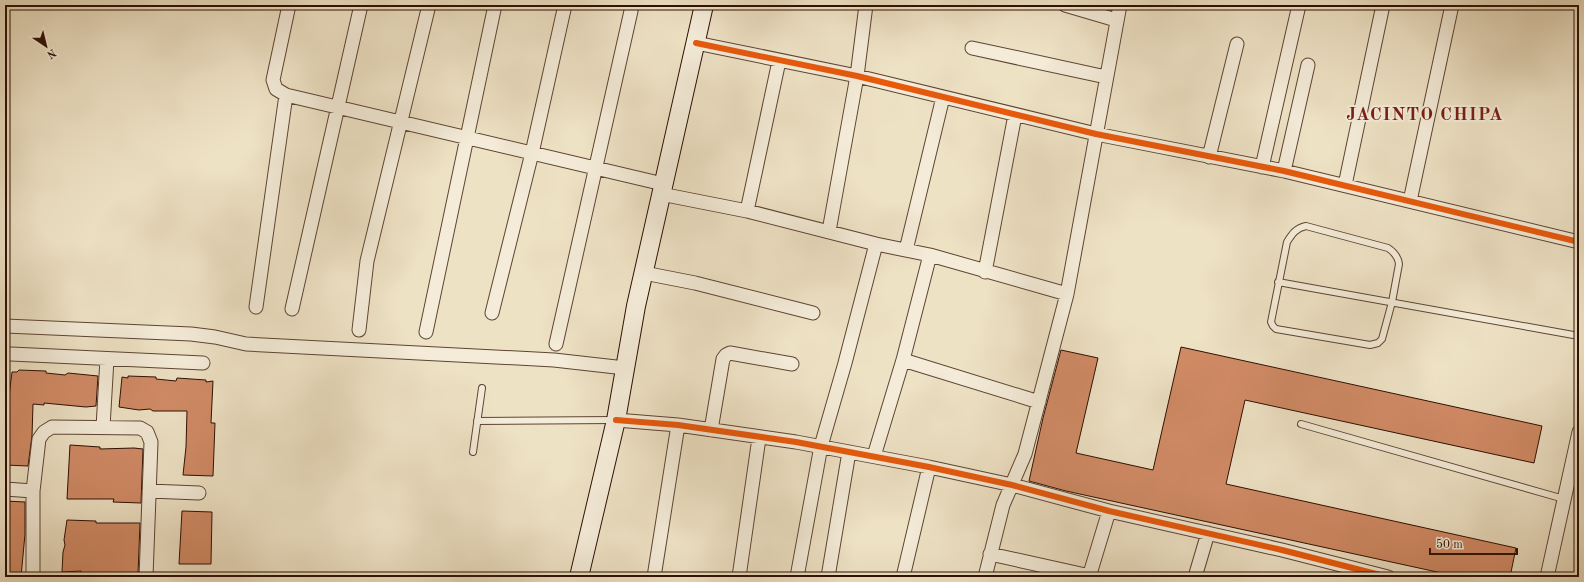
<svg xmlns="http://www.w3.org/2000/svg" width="1584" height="582" viewBox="0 0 1584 582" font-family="'Old Standard TT',serif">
<rect width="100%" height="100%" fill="#eee2c5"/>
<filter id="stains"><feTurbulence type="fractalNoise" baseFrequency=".005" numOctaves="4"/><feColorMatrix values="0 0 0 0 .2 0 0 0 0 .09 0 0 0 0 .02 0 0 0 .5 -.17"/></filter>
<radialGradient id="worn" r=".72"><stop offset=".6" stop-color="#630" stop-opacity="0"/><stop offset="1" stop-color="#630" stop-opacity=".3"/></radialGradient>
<path fill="#d18b66" stroke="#2d0f02" d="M1181,347L1542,426L1534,463L1245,400L1226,484L1516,548L1510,577H1460L1066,491L1029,481L1043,418L1061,350L1098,358L1076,453L1153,470Z
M19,370L46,371V373L65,375L68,373L98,376L96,406L86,407L44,403V405L33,404L32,436L28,466L5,465V412H7L12,372H17Z
M128,376L156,377V379L176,381L177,378L206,380V382L213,381L211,423H215L213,476L183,475L186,447L187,411H153L150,409L139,410L119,407L122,377L128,378Z
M70,445L100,447V449L134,448L143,449L141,503L113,502L114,499H67Z
M5,501L25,502V534L21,577H5Z
M182,511L212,512L211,564H179Z
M67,520L96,521V523H140L138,574L81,573V571L62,572L63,552L65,545L64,540Z"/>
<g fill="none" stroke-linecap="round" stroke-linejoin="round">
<defs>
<path id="lane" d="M1306,226L1388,248C1394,252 1398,256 1399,264L1392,302L1382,339L1378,343L1370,345L1276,329L1273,326L1271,322L1287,242C1292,234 1296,228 1306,226Z
M1278,282L1579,336
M477,421L614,420
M1301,424L1564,499
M473,452L482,388"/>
<path id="street" d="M289,5L273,80L276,89L286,95L663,184
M1065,5L1116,20
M696,43L857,76L1096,134L1284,171L1579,242
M972,48L1106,77
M1209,157L1237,44
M1262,167L1299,5
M1284,171L1308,65
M1345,185L1383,5
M661,194L747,211L876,244L930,255L1067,294
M1410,201L1452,5
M747,211L779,61
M829,231L857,76L866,5
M906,250L943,97
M985,272L1015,115
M644,273L695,283L813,313
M256,307L286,95
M292,309L361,5
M492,313L532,153L565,5
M5,326L191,334L215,337L246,344L554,360L625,368
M359,330L367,261L429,5
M426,332L495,5
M556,344L631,11
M11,354L203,363
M903,360L1039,402
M616,420L678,425L796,442L929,467L1012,485L1109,511L1282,550L1388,577
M103,427L107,359
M711,430L723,359L726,355L730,353L792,364
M874,456L903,360L930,255
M5,489L33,491
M149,491L199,493
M990,554L1090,576
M33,577V491L39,439L44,432L52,427L140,428L147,432L151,442L146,577
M654,577L678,425
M739,577L759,438
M797,577L821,446L845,363L876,244
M828,577L849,452
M903,577L929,467
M985,577L1003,505L1025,454L1067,294L1120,5
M1089,577L1109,511
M1195,577L1208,533
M1547,577L1579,432"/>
<path id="secondary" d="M579,577L616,420L636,306L704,5"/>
</defs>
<use href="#lane" stroke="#5d4433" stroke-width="8"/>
<use href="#street" stroke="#5d4433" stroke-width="15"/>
<use href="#secondary" stroke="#2d0f02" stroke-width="20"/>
<use href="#lane" stroke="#f4ecd9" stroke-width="6"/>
<use href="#street" stroke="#f4ecd9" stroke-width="13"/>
<use href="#secondary" stroke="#f4ecd9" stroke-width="18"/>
<defs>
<path id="cycleway" d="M696,43L857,76L1096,134L1284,171L1579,242
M616,420L678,425L796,442L929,467L1012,485L1109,511L1282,550L1388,577"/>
</defs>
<use href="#cycleway" stroke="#f4ecd9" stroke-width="8"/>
<use href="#cycleway" stroke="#e8590c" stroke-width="6"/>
</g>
<g text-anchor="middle" stroke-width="4" stroke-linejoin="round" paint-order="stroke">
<g font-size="18" font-weight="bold" letter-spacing="1" fill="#7a1f14" stroke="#f4ecd9">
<text x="1425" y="120">JACINTO CHIPA</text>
</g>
</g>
<rect width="1584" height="582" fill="none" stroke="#eee2c5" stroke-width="20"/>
<rect x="6" y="6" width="1572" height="570" fill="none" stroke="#2d0f02" stroke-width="2"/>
<rect x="10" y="10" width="1564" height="562" fill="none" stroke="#2d0f02"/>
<g transform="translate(46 46) rotate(145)" stroke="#f4ecd9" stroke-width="3" paint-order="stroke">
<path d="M0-3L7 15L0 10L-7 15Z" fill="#2d0f02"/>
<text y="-6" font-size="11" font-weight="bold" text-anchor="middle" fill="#2d0f02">N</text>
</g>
<path d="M1430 548v6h87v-6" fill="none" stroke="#2d0f02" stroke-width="2"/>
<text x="1436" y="548" font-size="12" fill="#2d0f02" stroke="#f4ecd9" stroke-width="3" paint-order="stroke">50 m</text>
<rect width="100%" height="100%" filter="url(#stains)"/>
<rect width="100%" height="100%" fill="url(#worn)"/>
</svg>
